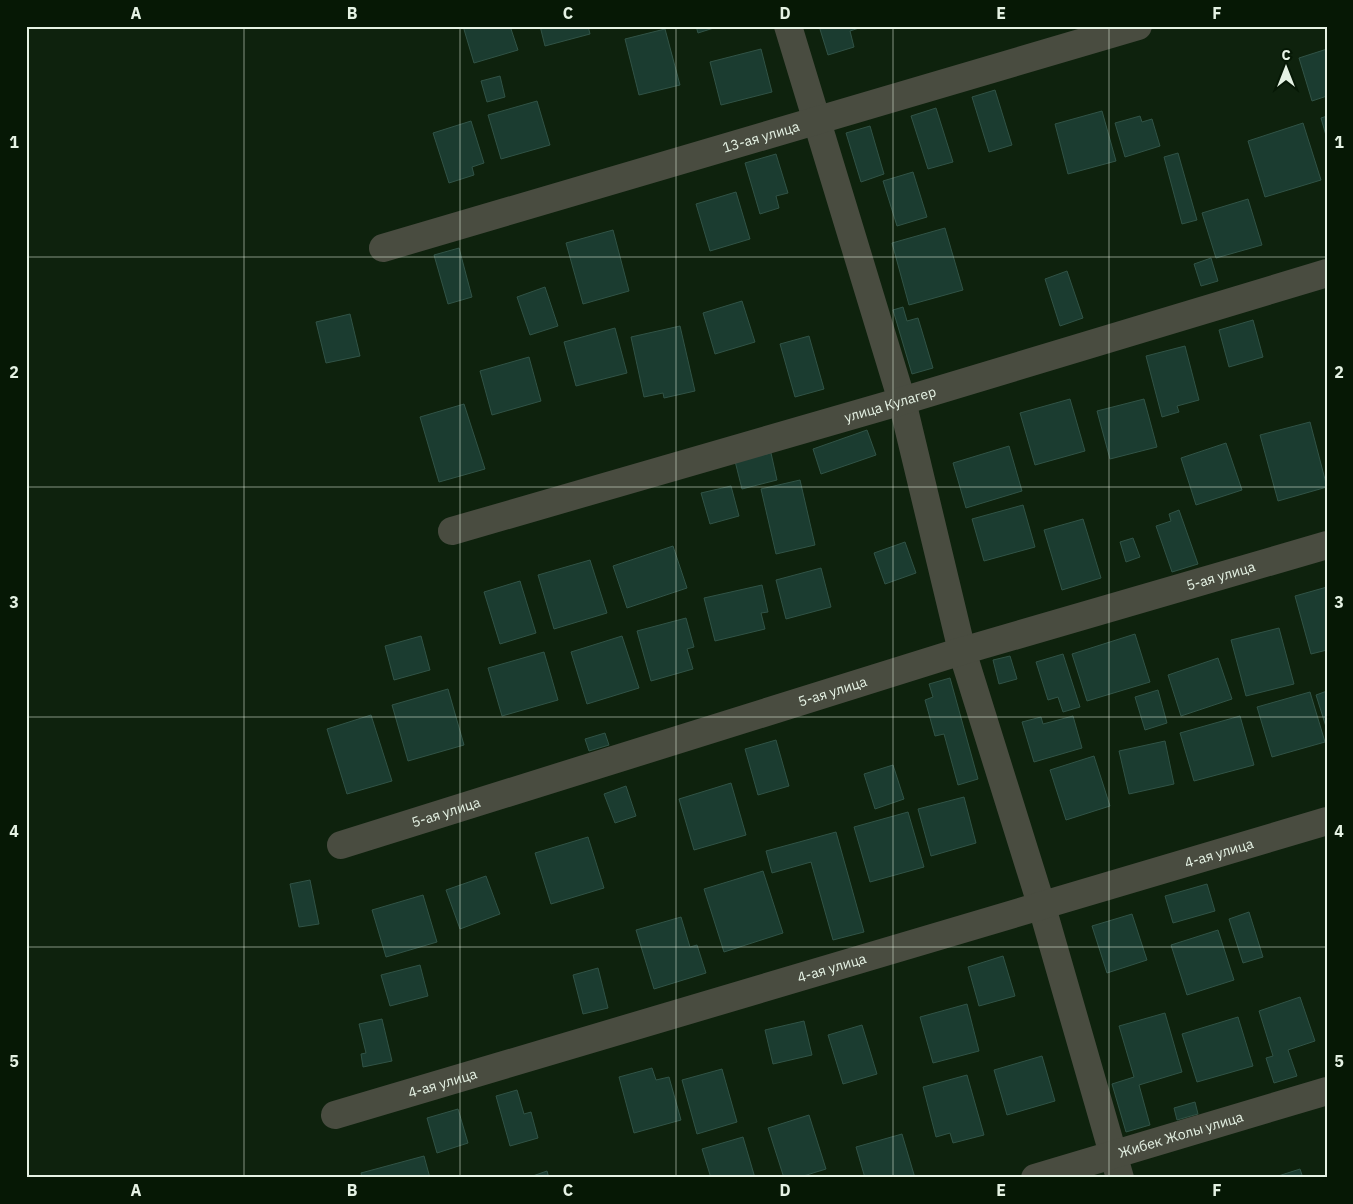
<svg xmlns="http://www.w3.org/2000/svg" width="1353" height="1204" viewBox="0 0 1353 1204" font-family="'IBM Plex Sans',sans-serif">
<rect width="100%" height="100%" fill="#0e220d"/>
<path fill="#1b3c30" stroke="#315346" d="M463,26H510L518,50L474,63Z
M540,26H588L590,34L545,46Z
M696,26H720L698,33Z
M819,26H865L850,31L854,47L828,55Z
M665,29L680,85L639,95L625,39Z
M761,49L772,92L721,105L710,62Z
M1327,49V96L1312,101L1299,58Z
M500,76L505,97L487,102L481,81Z
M995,90L1012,145L989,152L972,97Z
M537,101L550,145L501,159L488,115Z
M936,108L953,162L928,169L911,116Z
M1102,111L1116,161L1068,174L1055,124Z
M1140,116L1142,122L1152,119L1160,146L1125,157L1115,123Z
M1327,116V139L1321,118Z
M471,121L484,163L472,167L474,175L449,183L433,133Z
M1303,123L1321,180L1265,197L1248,141Z
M870,126L884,174L861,182L846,133Z
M1178,153L1197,220L1182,224L1164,157Z
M776,154L788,193L776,196L779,208L760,214L745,163Z
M913,172L927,217L897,226L883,181Z
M736,192L750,239L710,251L696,204Z
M1248,199L1262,245L1216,258L1202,213Z
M945,228L963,290L909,305L892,243Z
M613,230L629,291L583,304L566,243Z
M459,248L472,297L448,304L434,255Z
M1211,258L1218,281L1201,286L1194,264Z
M1067,271L1083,318L1060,326L1045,279Z
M545,287L558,326L530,335L517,297Z
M742,301L755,342L715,354L703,313Z
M903,307L907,321L918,318L933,368L912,374L893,310Z
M350,314L360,356L326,363L316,322Z
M1253,320L1263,357L1229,367L1219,330Z
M680,326L695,391L664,398L663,393L644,397L631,337Z
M615,328L627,373L576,386L564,342Z
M809,336L824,389L795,397L780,344Z
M1185,346L1199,400L1177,406L1179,412L1162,417L1146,356Z
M529,357L541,401L492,415L480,371Z
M1070,399L1085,451L1035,465L1020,413Z
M1144,399L1157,447L1110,459L1097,411Z
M464,404L485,469L439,482L420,417Z
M1310,422L1327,487L1278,501L1260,435Z
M867,430L876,455L821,474L813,449Z
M1226,443L1242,490L1196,505L1181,458Z
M1009,446L1022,491L966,508L953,463Z
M771,453L777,480L742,489L735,461Z
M800,480L815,545L776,554L761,489Z
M731,486L739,516L710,524L701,493Z
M1023,505L1035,547L984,561L972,519Z
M1179,510L1198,564L1172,572L1156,526L1171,521L1169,514Z
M1083,519L1101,578L1062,590L1044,530Z
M1133,538L1140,557L1126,562L1120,542Z
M905,542L916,573L885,584L874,553Z
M673,546L687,588L627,608L613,566Z
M590,560L607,613L554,629L538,575Z
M821,568L831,607L786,619L776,580Z
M520,581L536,633L500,644L484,592Z
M762,585L768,612L761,613L765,629L715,641L704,598Z
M1327,587V650L1311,654L1295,596Z
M686,618L694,647L687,649L693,669L651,681L637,631Z
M1279,628L1294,684L1246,696L1231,640Z
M1135,634L1150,682L1087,701L1072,654Z
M421,636L430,670L394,680L385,646Z
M622,636L639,688L587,704L571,652Z
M544,652L558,700L502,716L488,668Z
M1063,654L1080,707L1063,712L1058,697L1048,700L1036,662Z
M1010,656L1017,679L999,684L993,660Z
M1218,658L1232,699L1181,716L1168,675Z
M950,678L978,779L958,785L944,734L935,736L925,700L933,697L929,684Z
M448,689L464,745L408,761L392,705Z
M1158,690L1167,723L1145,730L1135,697Z
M1327,691V730L1316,695Z
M1310,692L1325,742L1272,757L1257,707Z
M371,715L392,781L347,794L327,729Z
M1073,716L1082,748L1034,762L1022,722L1041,717L1043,724Z
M1240,716L1254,765L1194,781L1180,733Z
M605,733L609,745L589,751L585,739Z
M776,740L789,786L758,795L745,749Z
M1165,741L1174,784L1129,794L1119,751Z
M1094,756L1110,806L1066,820L1050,770Z
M893,765L904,799L875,809L864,774Z
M731,783L746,835L694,850L679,799Z
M626,786L636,816L615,823L604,794Z
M964,797L976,843L931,856L918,809Z
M908,812L924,867L870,882L854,827Z
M836,832L864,932L833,940L811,862L772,873L766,851Z
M588,837L604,888L551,904L535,853Z
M763,871L783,933L724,952L704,889Z
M486,876L500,914L460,929L446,890Z
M310,880L319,924L299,927L290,884Z
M1207,884L1215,911L1173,923L1165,896Z
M423,895L437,942L386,957L372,910Z
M1249,912L1263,957L1243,963L1229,919Z
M1132,914L1147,960L1107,973L1092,926Z
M681,917L690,947L697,945L706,973L654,989L636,930Z
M1218,930L1234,980L1187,995L1171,945Z
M1003,956L1015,996L979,1006L968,967Z
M420,965L428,996L390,1006L381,975Z
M598,968L608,1008L583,1014L573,975Z
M1300,997L1315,1041L1288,1050L1297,1076L1274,1083L1266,1058L1273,1056L1259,1011Z
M967,1004L979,1051L933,1063L920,1017Z
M1165,1013L1182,1072L1139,1085L1150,1125L1126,1132L1112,1084L1134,1077L1119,1026Z
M1238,1017L1253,1066L1197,1082L1182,1034Z
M382,1019L392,1061L363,1067L361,1054L366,1053L359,1024Z
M804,1021L812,1055L773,1064L765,1030Z
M862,1025L877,1074L843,1084L828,1035Z
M1042,1056L1055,1101L1007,1115L994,1070Z
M652,1068L656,1080L669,1077L681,1120L634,1133L619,1077Z
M722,1069L737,1122L697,1134L682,1080Z
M967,1075L984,1135L953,1143L950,1133L936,1137L923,1087Z
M517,1090L524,1114L531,1112L538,1138L510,1146L496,1096Z
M1195,1102L1198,1114L1177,1120L1174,1108Z
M458,1109L468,1143L437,1153L427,1118Z
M809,1115L826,1169L797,1178H784L768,1128Z
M902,1134L915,1178H865L856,1147Z
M743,1137L755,1178H711L702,1149Z
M424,1156L430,1178H362L361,1173Z
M1300,1169L1303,1178H1272Z
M547,1171L549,1178H527Z"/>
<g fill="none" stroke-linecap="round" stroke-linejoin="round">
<g stroke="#494c40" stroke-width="28">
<path d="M788,26L902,401L962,651L1042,907L1120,1178"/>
<path id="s1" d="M383,248L1138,26"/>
<path id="s2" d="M452,531L902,401L1327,273"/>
<path id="s3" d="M341,845L962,651L1327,545"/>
<path id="s4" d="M335,1115L1327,821"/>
<path id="s5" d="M1035,1178L1327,1091"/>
</g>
</g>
<path fill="none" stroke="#e5f2e4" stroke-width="1" stroke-opacity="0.55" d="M244,26V1178M460,26V1178M676,26V1178M893,26V1178M1109,26V1178M26,257H1327M26,487H1327M26,717H1327M26,947H1327"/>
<g text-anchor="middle" stroke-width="5" stroke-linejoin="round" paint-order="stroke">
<g font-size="14" fill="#e5f2e4" stroke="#061805">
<text dy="5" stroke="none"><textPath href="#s1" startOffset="394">13-ая улица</textPath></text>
<text dy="5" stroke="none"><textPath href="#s2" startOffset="456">улица Кулагер</textPath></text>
<text dy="5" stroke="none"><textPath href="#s3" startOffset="920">5-ая улица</textPath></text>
<text dy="5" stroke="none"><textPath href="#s3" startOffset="515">5-ая улица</textPath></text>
<text dy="5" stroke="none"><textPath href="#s3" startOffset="110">5-ая улица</textPath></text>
<text dy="5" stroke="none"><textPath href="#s4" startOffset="922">4-ая улица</textPath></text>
<text dy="5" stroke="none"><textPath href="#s4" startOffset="518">4-ая улица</textPath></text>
<text dy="5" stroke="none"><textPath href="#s4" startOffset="112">4-ая улица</textPath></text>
<text dy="5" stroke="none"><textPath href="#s5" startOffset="152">Жибек Жолы улица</textPath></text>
</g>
</g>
<rect width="1353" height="1204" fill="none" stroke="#061805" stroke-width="55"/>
<g transform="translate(1286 68)" stroke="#061805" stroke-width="4" paint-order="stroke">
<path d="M0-4L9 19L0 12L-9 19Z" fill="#e5f2e4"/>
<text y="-8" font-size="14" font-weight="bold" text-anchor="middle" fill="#e5f2e4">С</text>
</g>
<rect x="28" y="28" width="1298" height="1148" fill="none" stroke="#e5f2e4" stroke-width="2"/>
<g font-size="16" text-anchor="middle" font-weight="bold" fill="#e5f2e4">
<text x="136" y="19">A</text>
<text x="352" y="19">B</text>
<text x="568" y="19">C</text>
<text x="785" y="19">D</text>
<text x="1001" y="19">E</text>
<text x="1217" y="19">F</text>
<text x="14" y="148">1</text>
<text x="1339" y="148">1</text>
<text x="14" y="378">2</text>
<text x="1339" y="378">2</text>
<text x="14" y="608">3</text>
<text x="1339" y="608">3</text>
<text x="14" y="837">4</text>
<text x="1339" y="837">4</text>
<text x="14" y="1067">5</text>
<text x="1339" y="1067">5</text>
<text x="136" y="1196">A</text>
<text x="352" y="1196">B</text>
<text x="568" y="1196">C</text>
<text x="785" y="1196">D</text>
<text x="1001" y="1196">E</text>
<text x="1217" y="1196">F</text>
</g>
</svg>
